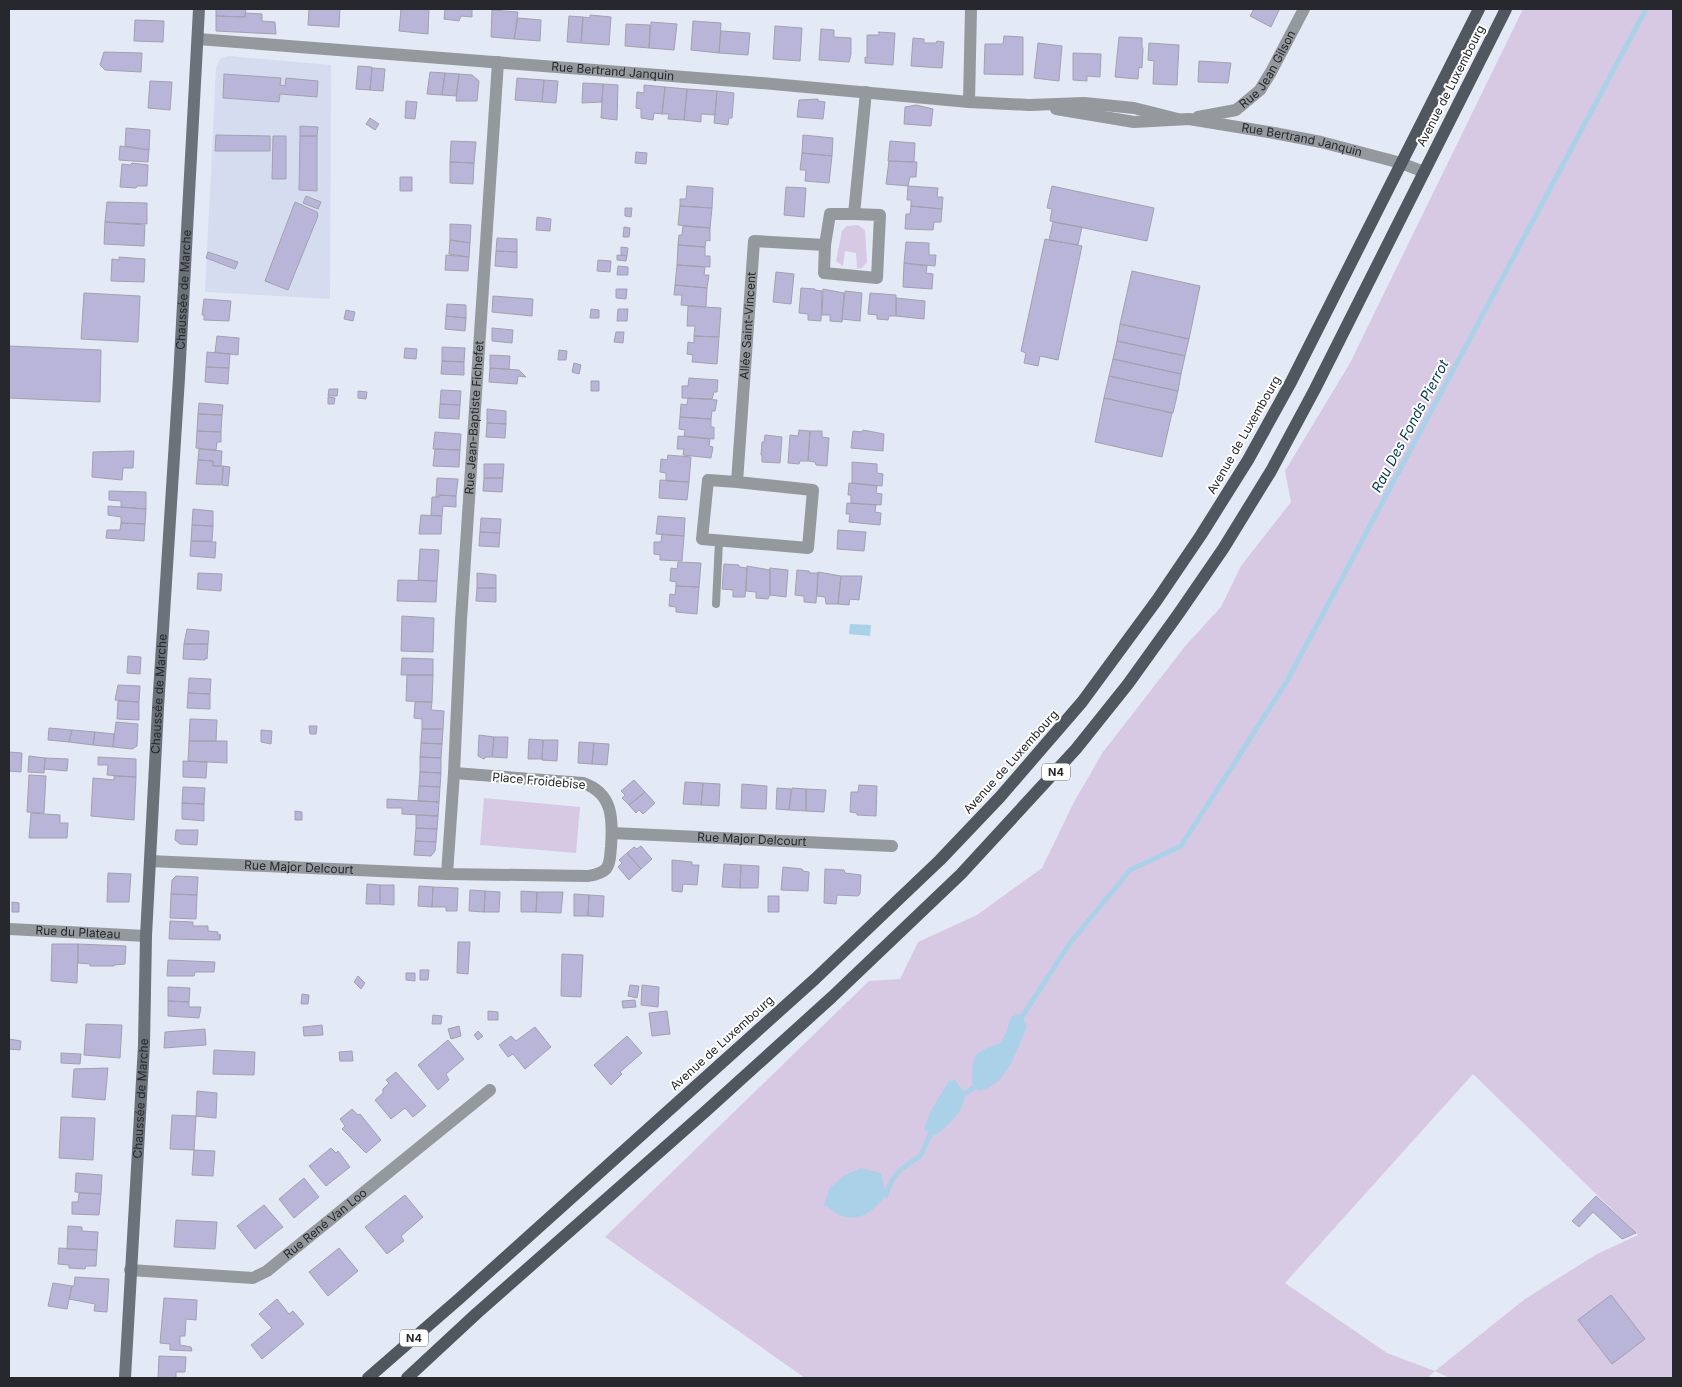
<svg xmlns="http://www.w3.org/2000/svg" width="1682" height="1387" viewBox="0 0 1682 1387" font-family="Inter,sans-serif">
<rect width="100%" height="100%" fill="#e4e9f6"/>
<path fill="#d5dcf0" d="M229,56L331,65L330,299L205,292L216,68L220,59Z"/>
<path fill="#d7c9e4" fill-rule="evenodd" d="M1523,9H1673V1378H1450L1435,1371L1427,1378H805L605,1237L869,981L900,979L918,942L977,915L1042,868L1074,802L1103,752L1186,645L1221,607L1241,566L1291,502L1285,471L1350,363ZM1473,1074L1638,1235L1597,1254L1525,1299L1435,1371L1387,1353L1285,1283Z
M858,225L865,230L867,262L862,268L857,269L856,253L845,251L843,266L836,261L842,231L847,226Z
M484,798L580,807L576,853L480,845Z"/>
<path fill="#abd1e8" d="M850,624L871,625L870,636L849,634Z
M1017,1014L1022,1016L1027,1026C1017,1049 1007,1086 979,1091L972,1084C973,1054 972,1053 1000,1043L1006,1033L1011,1017Z
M955,1080C958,1084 963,1089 964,1094C968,1109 945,1129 934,1136L924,1129L930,1112L949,1081Z
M861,1168L881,1173L886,1195C876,1208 863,1221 845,1217C838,1216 830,1208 824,1205L829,1189L843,1176Z"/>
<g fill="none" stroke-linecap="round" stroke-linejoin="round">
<path stroke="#abd1e8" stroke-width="5" d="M1020,1020L1070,943L1130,870L1181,846L1287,681L1646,9
M958,1097L969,1091L980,1082
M886,1195L892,1180L900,1170L921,1155L933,1128"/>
</g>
<path fill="#b8b5d9" stroke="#a2a1ae" d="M216,9H246L245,17L216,16Z
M309,9H340L339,27L308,25Z
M401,9H429L428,34L399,31Z
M445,9H472V17L461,16L459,21L444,19Z
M1254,9H1277L1279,10L1271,27L1250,16Z
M492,10L518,12L514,39L491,37Z
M245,13L262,14V21L275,22L276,34L216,31V16L245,17Z
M590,15L611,17L609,45L581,43L583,17L590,18Z
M569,16L583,17L581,43L567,42Z
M518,18L541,20L540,41L514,39Z
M135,20L164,21L163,42L134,41Z
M693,21L721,23L719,53L691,50Z
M651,22L677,24L674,50L649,48Z
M626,24L650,25L649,48L625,46Z
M775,26L802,28L800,61L773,59Z
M821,29L834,30V37L851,38V54L849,62L819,60Z
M721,31L750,33L748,55L719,53Z
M878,32L895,33L893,65L865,63V57L867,58V35H880Z
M1004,36L1023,37V75L984,74L985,44H1003Z
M1119,37L1142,38V47L1143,49L1142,68L1139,67L1138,79L1115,77Z
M913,38L924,39V43H936L937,41L944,42L942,68L911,66Z
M1038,43L1062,46L1059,81L1034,78Z
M1149,43L1179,45L1177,85L1153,84L1154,61L1148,60Z
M104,52L142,53L141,72L105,70L100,65Z
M1073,53L1101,54L1100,77L1087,76V81L1073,80Z
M1199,61L1231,63L1228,83L1198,82Z
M358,66L372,67L370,90L356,89Z
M372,68L385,69L383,91L370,90Z
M430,72L445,73L442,95L427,94Z
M445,73L459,74L456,96L442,95Z
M224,74L281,78L280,85L285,86L286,78L318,81L317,97L280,94L279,102L223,98Z
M459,74L472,75L479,81L477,101H456Z
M517,78L544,80L542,102L515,100Z
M544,80L558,81L556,103L542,102Z
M150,81L172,82L170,110L148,108Z
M583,83L603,84L602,102L582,103Z
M603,84L618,85L617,120L601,118Z
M644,85L665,87L662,114L654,113L653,120L641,118V109L636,108L637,92L644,93Z
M665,87L687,89L684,120L668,119L669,114H662Z
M687,89L717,91L715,115L701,114V122L684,120Z
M717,91L734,93L732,118H729L728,125L714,123Z
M818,99V101L825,102L823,119L797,117L799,100Z
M406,101L417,102L415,119L405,118Z
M916,105L933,109L931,126L904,124L905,107Z
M370,118L379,124L375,130L366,124Z
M300,126L318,127L317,136H300Z
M126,128L150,130L149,150L125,146Z
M216,135L270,136V151H215Z
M803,135L833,138L832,156L802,153Z
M273,136H286V179H272Z
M300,136H317V191L299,190Z
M451,141L476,142L474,163L450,162Z
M890,141L915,143L914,162L888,161Z
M120,146L149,150L148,162L119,160Z
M636,152L647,153L646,164L635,163Z
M802,153L832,156L829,183L805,181L806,170H800Z
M889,161L917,162L916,177H910L908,186L886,184Z
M450,162L474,163L473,184L450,183Z
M132,163L148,165L147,186H137L136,188L120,187L122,164L130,165Z
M400,177H412V191H400Z
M687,186L713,188L712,208L680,206V199H686Z
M908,186L938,188L937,197H943L942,209L911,206V200H907Z
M1052,186L1154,208L1147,241L1050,221L1052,209L1047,208Z
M786,187L806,188L804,217L784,215Z
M306,196L321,202L318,209L303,203Z
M107,202L147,203V224L105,222Z
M295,202L317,212L318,216L288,290L265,281Z
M680,206L712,208L710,228L678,225Z
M911,206L942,209L941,222H934L933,230L905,229L906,214H910Z
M625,208H632L631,217L625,216Z
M537,217L551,219L550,231L536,230Z
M105,222L145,225L144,246L104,244Z
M1053,222L1082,227L1078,245L1049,240Z
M450,224L471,225L470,243L450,240Z
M683,226L710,228V241L706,240L705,247L678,245L679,235H682Z
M624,227L630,228L629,237H623Z
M497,238L517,239V252L496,251Z
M1045,239L1082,246L1058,360L1040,356L1038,366L1024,363L1026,353L1021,351Z
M450,240L470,243L469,257L449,254Z
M906,242L929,243V255H936L935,266L904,263Z
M678,245L705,247V256H710V267L677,265Z
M621,247L628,248L627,256L621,255Z
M496,251L517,252V268L495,266Z
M208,252L238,262L235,269L206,258Z
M446,255L469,257L468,271L445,270Z
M617,255L627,256L626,261L617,260Z
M119,257L145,259L144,282L111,281L112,259L119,260Z
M598,260L611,261L610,272L597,271Z
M904,263L927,266L926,273L933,274L932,289L903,287Z
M677,265L705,267L704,275H709L707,288L675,285Z
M618,266L628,267V275H617Z
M1132,271L1200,286L1189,339L1120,324Z
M776,272L794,274L791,304L773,302Z
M675,285L707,288L706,307L681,305L682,295H674Z
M801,288L815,289V290L822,291L821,321L808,320V314L799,313Z
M616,289H627L626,299L616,298Z
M823,289L844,293L842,322L830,321V315H822Z
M845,291L862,293L860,321L842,319Z
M84,293L140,296L138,342L81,339Z
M870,293L896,295V316H889L888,320L877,319V315L868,314Z
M493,296L533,299L532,316L492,312Z
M896,298L925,301L924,319L896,316Z
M204,299L231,301L229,321L204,320V315H202Z
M447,304L466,305V318L446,316Z
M688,306L721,308L719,337L694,336L695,326H687Z
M591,309L599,310V318H590Z
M618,309H628L627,321H617Z
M346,310L355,312L353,321L344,319Z
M446,316L466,318L465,331L445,329Z
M1120,324L1189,339L1185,356L1117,341Z
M492,328L513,330L512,343L492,341Z
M616,332H624L623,343L614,342Z
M217,336L239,338L238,355L215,352Z
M694,336L719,337L717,364L692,362L693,355L687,354L688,342L694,343Z
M1117,341L1185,356L1181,374L1113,359Z
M9,346L101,350L100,402L9,398Z
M442,347L465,348L464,362L442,361Z
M405,348L417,349L416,359L404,358Z
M559,350L567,351L566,360H558Z
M207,352L230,354L229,368L206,367Z
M490,355L510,356L509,369L490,368Z
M1113,359L1181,374L1178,391L1109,376Z
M442,361L464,362V375L441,374Z
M574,363L581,365L579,374L572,372Z
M206,367L229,368L228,384L205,382Z
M490,368L519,370L526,377L518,376L517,384L489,382Z
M1109,376L1178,391L1173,413L1104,398Z
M689,378L718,380L717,392H714L712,399L682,398V386H688Z
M591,381H599V391H591Z
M329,389H338L337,396H328Z
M441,390L461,391L460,405L440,404Z
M358,391L367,392L366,399L358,398Z
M328,397L335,398L334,404H328Z
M688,398L717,400L715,411H712L711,419L680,417L681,404L687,405Z
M1104,398L1172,413L1162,457L1095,442Z
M199,403L223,405L222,415L198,414Z
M440,404L460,405L459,419L439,418Z
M487,409L506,411V424L487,423Z
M198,414L222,415L221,432L197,431Z
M680,417L711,419V427H714V439L684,436L685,430L679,429Z
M487,423L506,424L505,438L486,437Z
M799,430L810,431L808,461H800L799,464L788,463L790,435L798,436Z
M863,430L884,434L883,451L851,448L853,431L862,432Z
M197,431L221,432V442H217L216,450L196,448Z
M810,431H822V437L829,438L827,466L816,465L815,462L808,461Z
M435,432L461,434L460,450L433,449Z
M765,435L782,437L780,463L762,462V455H761L762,442H764Z
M678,436L710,439L709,446L713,447L711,458L683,455L684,449H677Z
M199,449L222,451L221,466H213V461L198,460Z
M435,449L460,450L459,467L433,466Z
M134,451L133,468H123L122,480L92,477L93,452Z
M668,455L691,457L689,482L666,481V473L660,472L661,459L667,460Z
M198,460L213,461V466H223V471V466L230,467L228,486L222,485L223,471L221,485L196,484Z
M852,462L877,464V473L883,474L882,486L852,483Z
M484,464H504L503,478H484Z
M437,478L458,479L456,496L439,495V497H436Z
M484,478H503L502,492L483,491Z
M660,480L689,482L687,500L659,498Z
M849,483L877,486L876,493L882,494L881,505L851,503V495H848Z
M109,491L146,492V509L121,507V501L109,500Z
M439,495L456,496V507L443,506L442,516L431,515L432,497H439Z
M847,503L876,505L875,512L881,513L880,525L849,522L850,514H846Z
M108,506L146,509L145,524L121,523V517L108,515Z
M193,509L213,511V526L192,525Z
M421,515L442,516L441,534H419Z
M658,516L685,518L684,536L656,534Z
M481,518L501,519L500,533L480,532Z
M121,523L145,524L144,541L106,538L107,530H120Z
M192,525L213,526L212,541H191Z
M838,530L866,532L864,551L837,549Z
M480,532L500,533L499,547L479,546Z
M662,534L684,536L682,561L660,560V555L654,554V542H661Z
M191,541L216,542L215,558L190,556Z
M420,549L439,550L437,581L418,580Z
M678,562L701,563L699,587L676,586V582L670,581L671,568L677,569Z
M724,564L739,565V567L747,568L745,597H733V590L722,589Z
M747,566L770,570V595L768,599L756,598V592L746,591Z
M770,568L788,570L786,597L770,595Z
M797,570L809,571L810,573H818L816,603L804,602V596L795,595Z
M818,572L841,576L838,604H826L825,597L817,596Z
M198,573L222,574L221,591L197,589Z
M477,573L496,575V588H477Z
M841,576H862L859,600L850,599L849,605L838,604Z
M398,580L437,581L436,602L397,601Z
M676,586L699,587L697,614L676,612V607L669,606L670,594L675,595Z
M477,588H496V602L476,601Z
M402,616L434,618L433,652L401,651Z
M187,629L209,631L208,644H184Z
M184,644H208L207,659L206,657L205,660L183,659Z
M128,656L141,657L140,674L127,673Z
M402,658L433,659V675H401Z
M407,675H433L432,702L406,701Z
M189,678L211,679L210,694L188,693Z
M118,685L140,686L139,702L115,700Z
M188,693L210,694V709L187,708Z
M118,701L139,702V720L117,719Z
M415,702H432L431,710L444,711L443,729H422V719L414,718Z
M190,719L217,720L216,741H189Z
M116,722L138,724L137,746L132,749L113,747Z
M309,726H317L316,734H310Z
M49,728L72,730L69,742L48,740Z
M422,729H443L442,744L421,743Z
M72,730L95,732L93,745L69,742Z
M261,730L272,731L271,744L261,742Z
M95,732L114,734L113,747L93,745Z
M479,735L494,737L492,757H486L484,759L478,756Z
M494,737H508L507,758L492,757Z
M529,739L543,740L542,759H528Z
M543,740H558L557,761L542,760Z
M189,741H227V763L188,761Z
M579,742L594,743L592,764L578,763Z
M421,743L442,744L441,758L420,757Z
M594,743L609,744L607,765L592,764Z
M9,752L22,753L21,772L9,771Z
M29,756L45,758L44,773L28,772Z
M98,757L136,759V777L107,775L108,765H98Z
M420,757L441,758V773L420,772Z
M45,758L68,759L67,771L44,769Z
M183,761L207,762L206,778L183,777Z
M420,772L441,773L440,787L419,786Z
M29,775L46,776L44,813L27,812Z
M114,776L136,777L134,820L91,816L93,778L114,780Z
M634,780L645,792L629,805L622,798L625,795L621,791Z
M685,782L703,783L701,805L683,804Z
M703,783L720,784L719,806L701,805Z
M742,784L767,786L766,809L741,808Z
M859,785L877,786L876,816L857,815V813L850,812L851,792H858Z
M419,786L440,787L439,802L418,801Z
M183,787L205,788L204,804L182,803Z
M777,788L791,789L789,810L776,809Z
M792,788L806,789V811L789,810Z
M806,789L826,790L824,812L806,811Z
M645,792L655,803L643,814L639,810L636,813L629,805Z
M387,799L439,802L438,816L402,814V808H387Z
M182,803L204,804V821L182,819Z
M295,811L302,812V820H295Z
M31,813L60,815V823H68L67,838H29Z
M416,815L438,816L437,829L416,828Z
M416,828L437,829L436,842L415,841Z
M176,830H198L197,845L180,844L175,840Z
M415,841L436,842L435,851L431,856L414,855Z
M641,846L652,859L641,869L627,853L634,847L637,849Z
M627,853L641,869L629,880L618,867L622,863L619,860Z
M672,860L692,862V865H699L697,885L683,884L682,892L672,891Z
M724,864L741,865L740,888L722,887Z
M741,865L759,866L758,888H740Z
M783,867L802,869L803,871L809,872L808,891L781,890Z
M825,869L844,870L845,873L861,875L860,894L858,896L837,895L836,904L824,903Z
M108,873L131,874L129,902H107Z
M176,876L198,877L197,895L171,894L172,880Z
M367,884L380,885V904H366Z
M380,885H394V905L380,904Z
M419,886L433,887L432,907L418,906Z
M433,887L458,888L457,911H446V907H432Z
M470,890L485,891L484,912L469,911Z
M485,891L500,892L499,912H484Z
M521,891L537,892L536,912H521Z
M537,892H563L561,913L536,912Z
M171,894L197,895L196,919L170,918Z
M574,894L589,895L588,916H574Z
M589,895L604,896L603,917L588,916Z
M768,896H779V912H768Z
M12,902L19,903V912H12Z
M170,921L193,922V926H208V931L218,932V935H220V939V934V940L169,939Z
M458,942H470L468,974L457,973Z
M52,944H78L77,983L51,981Z
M78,944L126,946L125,964L114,965V966H90V964L78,963Z
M562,954L583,955L581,997L561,996Z
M168,960L215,962L214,972H195L194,976H167Z
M420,970H429L428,980H420Z
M406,973H415V981L406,980Z
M358,976L365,983L361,989L354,982Z
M630,985L639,986L637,998L628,996Z
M642,985L659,987L658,1007L641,1005Z
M168,987L190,988L189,1002L168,1001Z
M302,994L309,995L308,1004H301Z
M635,1000L636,1007L623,1008L622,1001Z
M168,1001L189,1002V1007H201L199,1018L168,1016Z
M488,1011L498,1012V1020H488Z
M667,1011L670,1034L652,1036L649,1013Z
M433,1015L442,1016L441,1024H432Z
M86,1024L122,1025L120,1058L84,1055Z
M322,1025L323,1035L304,1036L303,1027Z
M459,1026L461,1036L451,1039L448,1029Z
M535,1027L551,1047L525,1069L513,1054L508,1057L499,1045L511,1036L516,1041Z
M205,1029L206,1045L164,1048L165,1032Z
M478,1031L483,1036L478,1040L474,1035Z
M627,1036L642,1053L620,1072L622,1074L611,1085L594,1065Z
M9,1039L21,1041L20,1050L9,1049Z
M448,1040L464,1059L446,1074L449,1080L438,1090L418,1065Z
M214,1050L255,1052L254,1075L213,1074Z
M352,1051L353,1061H340L339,1052Z
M61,1053L81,1054L80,1064L61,1063Z
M108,1068L105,1100L72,1097L74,1069Z
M396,1072L426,1106L413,1117L405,1108L391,1119L375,1100L383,1093V1089L389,1083L386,1080Z
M197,1091L217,1093L216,1118L196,1116Z
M352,1109L358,1115L360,1114L381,1140L366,1153L342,1129L345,1126L340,1119Z
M172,1115L196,1116L194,1150L170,1149Z
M61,1117L95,1118L93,1160L59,1158Z
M331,1148L336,1153L338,1151L350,1167L326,1186L309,1166Z
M194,1150L215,1151L213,1176L192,1175Z
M76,1173L102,1175L101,1194L75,1192Z
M304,1178L319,1197L294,1218L279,1199Z
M79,1193L101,1194L99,1215L72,1214V1202H78Z
M405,1195L423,1217L401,1236L404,1241L387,1254L365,1227Z
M1596,1196L1636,1233L1622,1239L1593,1212L1579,1227L1572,1221Z
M264,1205L283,1227L255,1249L237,1226Z
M176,1220L217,1222L215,1249L174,1247Z
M68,1226L82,1227V1231L98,1232L97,1250L67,1249Z
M59,1248L97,1250L96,1266H86L85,1269L69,1268V1265L58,1264Z
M339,1248L358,1271L328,1296L309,1272Z
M75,1277L109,1279L107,1312L94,1311L95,1304L69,1299L72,1286H74Z
M53,1283L72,1286L67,1309L48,1306Z
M1611,1295L1645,1339L1612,1364L1578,1320Z
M164,1298L197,1300L196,1320L186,1319L185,1336H180V1345L191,1347L192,1351L170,1350V1344L160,1343Z
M277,1299L289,1314L293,1311L304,1324L262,1359L251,1345L272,1328L259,1314Z
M159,1356L186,1357L185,1372H176V1378H158Z"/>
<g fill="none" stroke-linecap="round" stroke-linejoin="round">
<path stroke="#94999d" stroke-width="8" d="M716,604L719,541"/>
<g stroke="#94999d" stroke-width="12">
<path id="s1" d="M198,39L761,83L969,102L1029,105L1084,103L1134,108L1178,119"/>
<path d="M969,102L971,9"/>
<path id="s2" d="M1056,109L1134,122L1189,119L1274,133L1321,142L1401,163L1424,172"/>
<path id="s3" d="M1198,117L1236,110L1260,90L1271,72L1304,9"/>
<path d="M825,245L824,273L877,278L880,215L854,214"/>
<path id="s4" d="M737,482L708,480L702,539L808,548L813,490L737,482L754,241L825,245L830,214H854L866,92"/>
<path id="s5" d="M454,773L461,620L498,62"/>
<path id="s6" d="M612,833L892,846"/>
<path id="s7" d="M150,861L447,874L588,876C594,875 601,874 606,869C611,863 610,854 611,847C613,819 613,793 583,783L454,773L447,874"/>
<path id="s8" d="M9,929L146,936"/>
<path id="s9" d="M130,1270L253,1278L267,1271L490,1090"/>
</g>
<path stroke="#6c7279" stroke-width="12" id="s10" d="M125,1378L144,1045L146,936L158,708L179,378L199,9"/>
<path stroke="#50575f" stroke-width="12" d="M368,1378L460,1298L815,979L940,860L1000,797L1082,702L1157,600L1201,535L1248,460L1291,382L1479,9
M407,1378L476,1314L706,1111L832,997L961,874L1076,749L1128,684L1179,613L1223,549L1271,471L1315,389L1506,9"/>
</g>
<g text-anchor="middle" stroke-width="4" stroke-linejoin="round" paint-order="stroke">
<g fill="#fff" stroke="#67686c" stroke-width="1">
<rect x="1042" y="763.5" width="28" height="17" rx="4"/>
<rect x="400" y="1329.5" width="28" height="17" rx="4"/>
</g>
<g font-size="11" font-weight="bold" fill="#26282d">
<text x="1056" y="776">N4</text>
<text x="414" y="1342">N4</text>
</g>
<g font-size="12" fill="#26282d" stroke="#fff">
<text dy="4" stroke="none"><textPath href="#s3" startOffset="91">Rue Jean Gilson</textPath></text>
<text dy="4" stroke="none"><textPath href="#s1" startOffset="416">Rue Bertrand Janquin</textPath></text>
<text transform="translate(1451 86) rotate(-63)" y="4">Avenue de Luxembourg</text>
<text dy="4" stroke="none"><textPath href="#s2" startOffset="249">Rue Bertrand Janquin</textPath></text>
<text dy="4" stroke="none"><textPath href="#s10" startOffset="1090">Chaussée de Marche</textPath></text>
<text dy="4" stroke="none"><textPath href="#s4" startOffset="486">Allée Saint-Vincent</textPath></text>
<text dy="4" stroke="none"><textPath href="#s5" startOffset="356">Rue Jean-Baptiste Fichefet</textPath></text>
<text transform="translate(1244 435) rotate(-60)" y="4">Avenue de Luxembourg</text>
<text dy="4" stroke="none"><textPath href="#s10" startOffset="685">Chaussée de Marche</textPath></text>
<text transform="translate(1011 762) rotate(-48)" y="4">Avenue de Luxembourg</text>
<text transform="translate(539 781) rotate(5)" y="4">Place Froidebise</text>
<text dy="4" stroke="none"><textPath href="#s6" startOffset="140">Rue Major Delcourt</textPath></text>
<text dy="4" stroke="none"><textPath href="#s7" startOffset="149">Rue Major Delcourt</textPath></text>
<text dy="4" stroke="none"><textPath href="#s8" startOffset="69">Rue du Plateau</textPath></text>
<text transform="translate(722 1043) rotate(-42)" y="4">Avenue de Luxembourg</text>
<text dy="4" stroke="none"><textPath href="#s10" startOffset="280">Chaussée de Marche</textPath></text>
<text dy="4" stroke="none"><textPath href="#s9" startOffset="214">Rue René Van Loo</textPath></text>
</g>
<g font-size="14" font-style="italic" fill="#043950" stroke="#fff">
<text transform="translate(1410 426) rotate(-62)" y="5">Rau Des Fonds Pierrot</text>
</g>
</g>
<rect width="1682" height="1387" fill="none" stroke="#26282d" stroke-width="20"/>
</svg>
